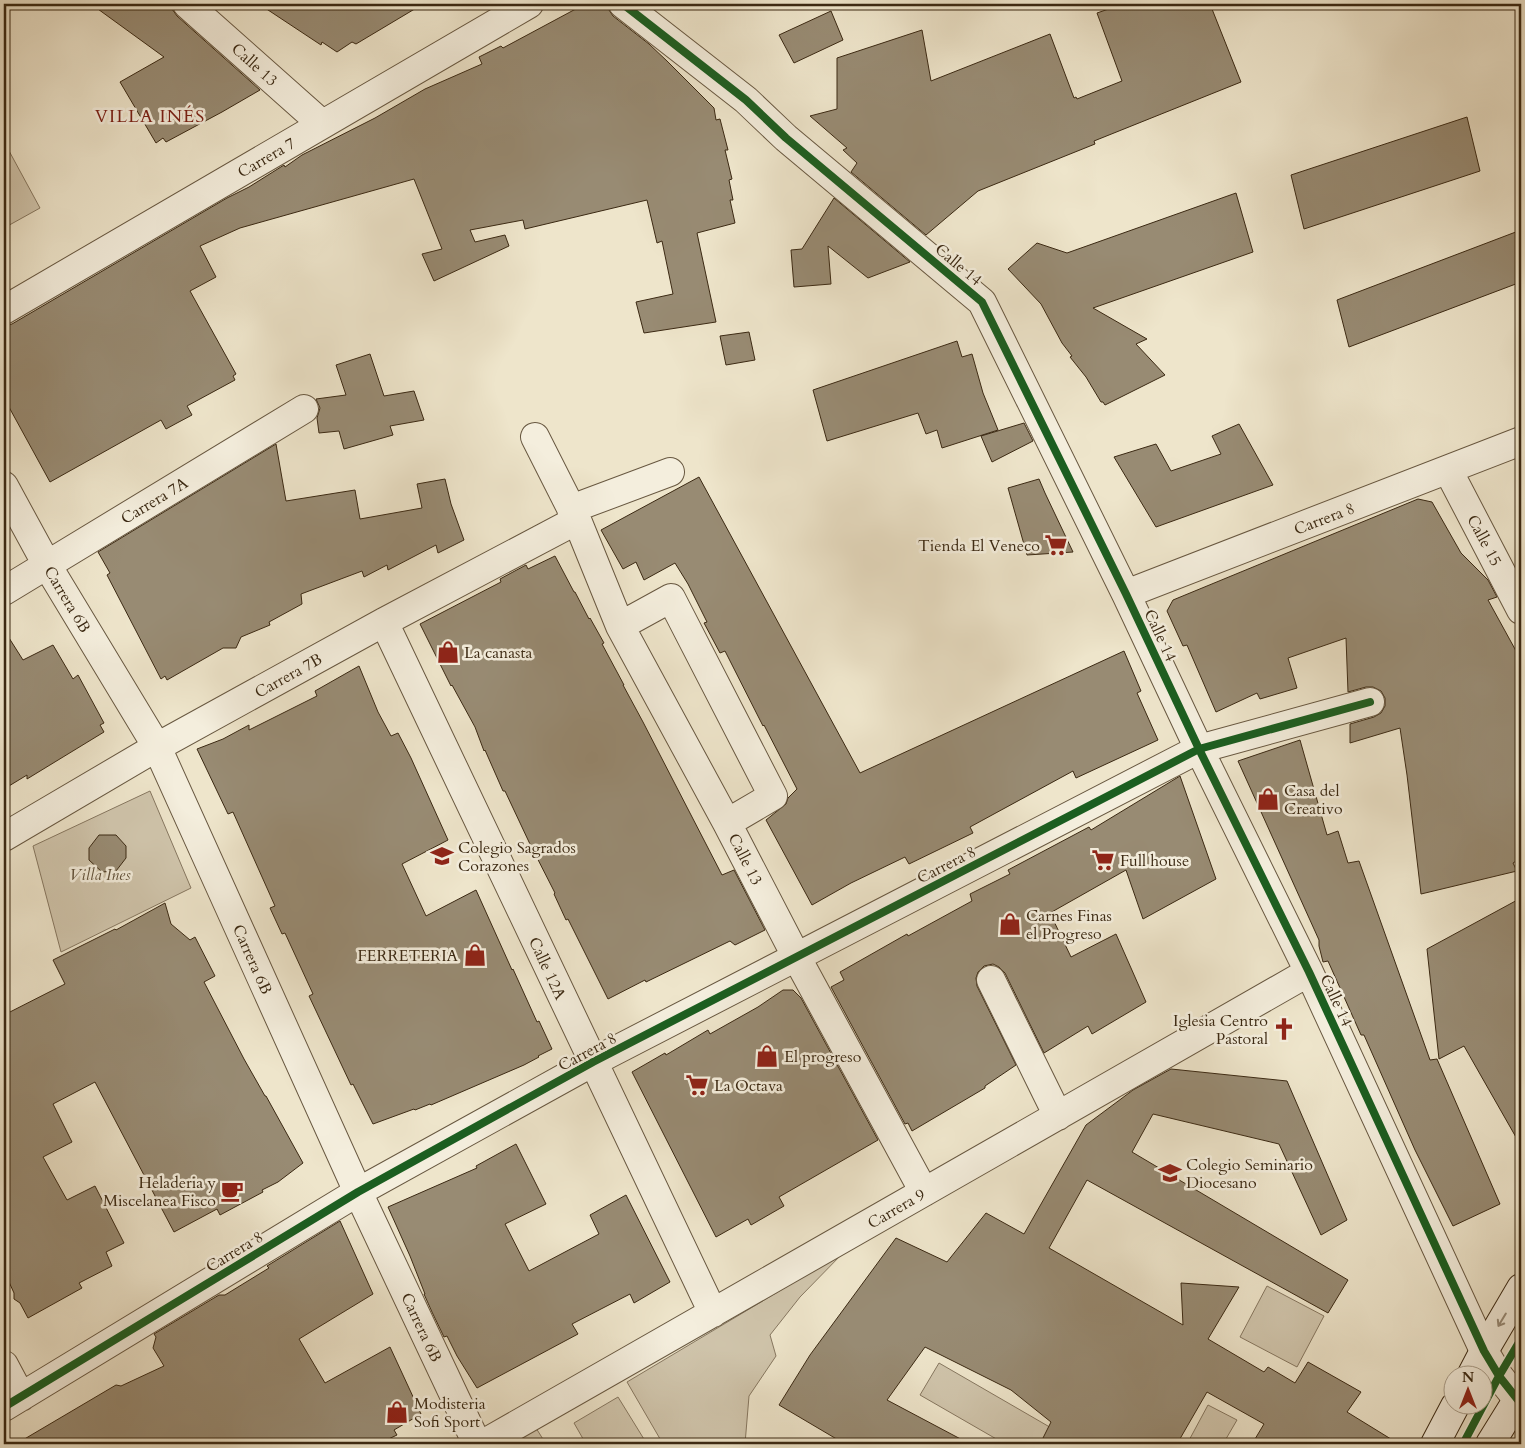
<svg xmlns="http://www.w3.org/2000/svg" width="1525" height="1448" viewBox="0 0 1525 1448" font-family="Cardo,serif">
<rect width="100%" height="100%" fill="#eee5cb"/>
<filter id="stains"><feTurbulence type="fractalNoise" baseFrequency=".004" numOctaves="4"/><feColorMatrix values="0 0 0 0 .2 0 0 0 0 .09 0 0 0 0 .02 0 0 0 .5 -.17"/></filter>
<radialGradient id="worn" r=".72"><stop offset=".6" stop-color="#630" stop-opacity="0"/><stop offset="1" stop-color="#630" stop-opacity=".3"/></radialGradient>
<path fill="#d0c5ac" stroke="#867760" d="M8,149L40,208L4,228V151Z
M150,791L191,888L61,952L33,846Z
M843,1253L800,1297L770,1335L776,1356L749,1396L745,1444H663L627,1382Z
M1267,1286L1324,1316L1297,1367L1240,1337Z
M939,1363L1060,1433L1054,1444H1005L920,1395Z
M618,1397L647,1444H586L574,1423Z
M1208,1405L1237,1420L1223,1444H1187Z
M536,1428L546,1444H511Z"/>
<path fill="#988b73" stroke="#3b2913" d="M91,4H172V9L177,16L260,90L222,112L166,142L163,138L156,143L120,82L164,57Z
M259,4H423L356,44L352,42L337,52L322,42L321,45Z
M585,4H608L609,10L613,16L649,44L667,61L714,108L716,120L720,119L728,150H725L732,179L729,180L733,200H730L735,223L697,233L716,322L644,333L636,302L673,294L662,241L657,243L647,200L525,229L523,220L470,230L475,242L505,235L509,246L434,281L422,254L442,249L414,179L240,228L200,246L216,277L190,291L236,374L233,376L235,380L187,406L192,415L177,423L166,429L161,420L50,482L4,398V395L8,393L4,386V326L12,324L227,198L249,187L284,165L285,167L302,155L375,118L425,89L482,64L479,57L501,46L503,48Z
M1123,4H1210L1241,82L1094,141L1095,144L978,191L926,235L851,172L857,163L843,150L847,148L810,116L837,109V58L922,30L931,81L1050,34L1074,98L1076,97L1077,99L1122,81L1097,13Z
M831,11L843,40L794,63L779,35Z
M1467,117L1480,171L1304,229L1291,175Z
M1236,193L1253,252L1093,308L1147,339L1136,344L1165,375L1105,405L1103,402H1101L1086,377L1070,357L1072,356L1062,343L1041,304L1008,269L1037,243L1067,253Z
M834,198L910,262L868,278L828,246L831,284L794,287L791,250L802,249Z
M1521,230V282L1349,347L1337,300Z
M749,332L755,360L726,365L720,336Z
M957,341L962,357L972,354L983,393L998,430L942,448L937,430L926,434L918,413L827,441L813,390Z
M370,354L384,396L414,391L424,420L390,426L393,435L344,449L339,431L319,433L317,418L320,408L316,399L346,395L336,365Z
M1024,423L1033,441L992,462L981,436Z
M1239,424L1273,485L1156,527L1114,457L1156,444L1171,471L1221,454L1212,436Z
M276,444L286,501L355,490L360,519L422,508L417,484L445,479L451,504L464,540L438,553L436,545L388,570L387,565L364,577L362,571L301,594L302,604L269,622L270,625L241,637L236,648H223L167,680L165,676L161,679L107,575L110,573L98,552Z
M699,477L860,773L1124,651L1141,691L1137,693L1158,740L1076,778L1073,771L970,827L973,833L909,864L905,857L851,883L812,905L766,820L786,804L788,798L797,789L764,725L763,726L725,651L720,653L704,623L707,622L688,584L675,563L644,580L636,562L623,569L601,530Z
M1039,479L1045,493L1073,552L1027,555L1008,488Z
M1418,499L1432,502L1461,553L1488,580L1497,597L1488,600L1521,660V858L1513,863L1517,871L1421,894L1407,775L1400,728L1350,743V724L1374,717L1381,713L1385,706V698L1381,691L1373,687H1366L1348,692L1346,638L1288,658L1297,688L1260,699L1257,693L1216,712L1187,645L1183,646L1167,611L1173,600Z
M555,556L574,592H575L589,619L590,618L604,643L602,644L624,685H623L643,722L722,875L734,870L765,930L735,945L730,941L646,982L645,980L608,999L568,919L566,920L554,894L555,893L529,842L505,791H503L485,750L484,751L475,727L452,685L451,686L420,624L501,582L500,579L526,565L528,569Z
M4,630L23,660L53,645L73,679L78,675L104,723L100,725L104,732L27,779V775L4,789Z
M359,666L378,712L391,736L398,733L411,758L448,840L402,864L426,916L476,890L512,970L513,969L537,1022L539,1021L552,1049L538,1056L539,1057L524,1065L431,1105L430,1104L415,1110L414,1109L373,1124L353,1084L351,1085L309,996L313,994L285,933L282,934L270,908L275,906L233,812L228,814L197,749L223,739L249,725V730L317,696L315,691Z
M1300,740L1327,835L1338,831L1348,863L1359,861L1430,1060L1437,1059L1500,1204L1453,1226L1415,1150L1364,1035H1361L1328,961L1323,962L1319,946V940L1238,761Z
M1180,776L1216,879L1143,919L1126,870L1050,913L1071,957L1116,934L1146,1002L1092,1034L1088,1026L1044,1053L1005,973L999,967L993,964L984,966L978,972L976,978L977,986L1016,1065L985,1086V1088L912,1131L908,1123L905,1124L831,987L844,980L840,972L907,934L908,936L972,901L970,894L1010,874L1008,870L1089,827L1091,830Z
M99,835H116L126,846V858L116,871L102,872L89,860V848Z
M1521,898V1146L1464,1046L1439,1059L1427,949Z
M165,903L171,924L190,940L195,937L215,976L204,982L244,1059L265,1096H266L303,1163L278,1182L262,1190L263,1192L220,1215L217,1209L174,1232L95,1082L53,1104L72,1142L43,1157L67,1200L95,1186L124,1243L106,1252L112,1266L79,1283L82,1288L28,1318L20,1303L14,1299V1293L4,1271V1015L65,984L53,960L115,929L116,930Z
M783,990H793L801,998L878,1140L779,1197L784,1206L751,1225L748,1219L716,1237L632,1072L665,1053L666,1055L708,1030L710,1034L758,1007Z
M1171,1069L1287,1081L1347,1220L1321,1235L1279,1144L1153,1114L1132,1152L1348,1280L1328,1313L1087,1180L1049,1248L1183,1325L1181,1283L1239,1287L1208,1339L1264,1372L1268,1367L1295,1383L1308,1362L1361,1392L1347,1412L1399,1444H1252L1264,1424L1207,1392L1177,1444H1040L1051,1422L1011,1390L925,1347L887,1400L970,1444H845L779,1405L810,1355L896,1238L947,1262L986,1213L1024,1234L1086,1125L1133,1090Z
M516,1144L546,1204L505,1224L529,1271L599,1234L590,1215L626,1195L670,1282L634,1303L630,1294L572,1324L578,1334L477,1388L457,1356L447,1336L444,1337L432,1312L424,1294H425L410,1256L388,1207L477,1168L476,1166Z
M340,1221L373,1294L299,1339L325,1383L390,1347L421,1414L394,1430L397,1435L378,1444H16L116,1385L121,1386L164,1366L153,1348L156,1337L154,1334L219,1295H225L269,1268L267,1266Z"/>
<g fill="none" stroke-linecap="round" stroke-linejoin="round">
<defs>
<path id="minor" d="M187,4L322,124
M623,4L746,100L786,138L982,302L1126,594L1199,749L1309,972L1484,1351L1499,1376L1518,1400L1521,1401
M4,310L529,4
M535,437L577,520L620,626L727,823L797,958L924,1192
M1448,470L1521,610
M4,486L47,565L157,747L358,1192L477,1444
M571,509L670,472
M4,591L304,409
M1126,594L1521,441
M384,622L713,1313
M620,626L671,598L773,796L727,823
M4,837L157,747L384,622L577,520
M991,980L1058,1116
M4,1365L21,1397
M4,1407L358,1192L593,1062L1199,749L1370,702
M483,1444L1309,972"/>
<path id="secondary" d="M1471,1376L1484,1351L1521,1288
M1435,1444L1455,1406
M1490,1444L1521,1394"/>
</defs>
<use href="#minor" stroke="#685841" stroke-width="30"/>
<use href="#secondary" stroke="#3b2913" stroke-width="30"/>
<use href="#minor" stroke="#f4eedd" stroke-width="28"/>
<use href="#secondary" stroke="#f4eedd" stroke-width="28"/>
<defs>
<path id="cycleway" d="M623,4L746,100L786,138L982,302L1126,594L1199,749L1309,972L1484,1351L1499,1376L1518,1400L1521,1401
M4,1407L358,1192L593,1062L1199,749L1370,702
M1463,1444L1499,1376L1521,1339"/>
</defs>
<use href="#cycleway" stroke="#f4eedd" stroke-width="11"/>
<use href="#cycleway" stroke="#1b5e20" stroke-width="8"/>
</g>
<defs><path id="oneway-shaft" d="M-6 0H5M1.5-3L5.5 0L1.5 3" fill="none" stroke-width="1.6" stroke-linecap="round" stroke-linejoin="round" transform="scale(1.25)"/></defs>
<use stroke="#988c78" href="#oneway-shaft" transform="translate(1502 1320) rotate(121)"/>
<defs>
<symbol id="supermarket-bare" viewBox="-9 -9 18 18"><path d="M-6-5.5h2.5l.6 2H6L4.5 2H-2.5L-4.4-4H-6ZM-1.5 3.2a1.3 1.3 0 1 0 .1 0ZM3 3.2a1.3 1.3 0 1 0 .1 0Z" fill="#8f2418" stroke="#f4eedd" stroke-width="2.5" paint-order="stroke"/></symbol>
<symbol id="shop-bare" viewBox="-9 -9 18 18"><path d="M-5-2.5h2.3a2.7 3.5 0 0 1 5.4 0H5L5.5 6h-11ZM-1.5-2.5h3a1.5 2.3 0 0 0-3 0Z" fill="#8f2418" stroke="#f4eedd" stroke-width="2.5" paint-order="stroke"/></symbol>
<symbol id="school-bare" viewBox="-9 -9 18 18"><path d="M0-5L7-2L0 1L-7-2ZM-4 1L0 2.5L4 1V4Q0 6-4 4Z" fill="#8f2418" stroke="#f4eedd" stroke-width="2.5" paint-order="stroke"/></symbol>
<symbol id="church-bare" viewBox="-9 -9 18 18"><path d="M-1.2-6h2.4v3.5h3.3v2.4h-3.3V6h-2.4V-.1h-3.3v-2.4h3.3Z" fill="#8f2418" stroke="#f4eedd" stroke-width="2.5" paint-order="stroke"/></symbol>
<symbol id="cafe-bare" viewBox="-9 -9 18 18"><path d="M-5.5-4.5H6V0H3Q3 3.5 0 3.5H-2.5Q-5.5 3.5-5.5 0ZM3-3.2v2h1.7v-2ZM-6 4.5H4V6H-6Z" fill="#8f2418" stroke="#f4eedd" stroke-width="2.5" paint-order="stroke"/></symbol>
</defs>
<g fill-rule="evenodd">
<use href="#supermarket-bare" x="1040" y="529" width="32" height="32"/>
<use href="#shop-bare" x="432" y="636" width="32" height="32"/>
<use href="#shop-bare" x="1252" y="783" width="32" height="32"/>
<use href="#school-bare" x="426" y="840" width="32" height="32"/>
<use href="#supermarket-bare" x="1087" y="844" width="32" height="32"/>
<use href="#shop-bare" x="994" y="908" width="32" height="32"/>
<use href="#shop-bare" x="459" y="939" width="32" height="32"/>
<use href="#church-bare" x="1268" y="1013" width="32" height="32"/>
<use href="#shop-bare" x="751" y="1040" width="32" height="32"/>
<use href="#supermarket-bare" x="681" y="1069" width="32" height="32"/>
<use href="#school-bare" x="1154" y="1157" width="32" height="32"/>
<use href="#cafe-bare" x="216" y="1175" width="32" height="32"/>
<use href="#shop-bare" x="381" y="1396" width="32" height="32"/>
</g>
<g text-anchor="middle" stroke-width="5" stroke-linejoin="round" paint-order="stroke">
<g font-size="16" fill="#3b2913" stroke="#f4eedd">
<text transform="translate(255 64) rotate(42)" y="6">Calle 13</text>
<text transform="translate(266 157) rotate(-30)" y="6">Carrera 7</text>
<text transform="translate(959 264) rotate(40)" y="6">Calle 14</text>
<text transform="translate(154 500) rotate(-31)" y="6">Carrera 7A</text>
<text transform="translate(1324 518) rotate(-21)" y="6">Carrera 8</text>
<text transform="translate(1485 540) rotate(62)" y="6">Calle 15</text>
<text transform="translate(68 599) rotate(59)" y="6">Carrera 6B</text>
<text transform="translate(1161 635) rotate(65)" y="6">Calle 14</text>
<text transform="translate(288 675) rotate(-29)" y="6">Carrera 7B</text>
<text transform="translate(746 859) rotate(63)" y="6">Calle 13</text>
<text transform="translate(946 864) rotate(-27)" y="6">Carrera 8</text>
<text transform="translate(253 959) rotate(66)" y="6">Carrera 6B</text>
<text transform="translate(548 968) rotate(65)" y="6">Calle 12A</text>
<text transform="translate(1337 1000) rotate(65)" y="6">Calle 14</text>
<text transform="translate(587 1051) rotate(-28)" y="6">Carrera 8</text>
<text transform="translate(896 1208) rotate(-30)" y="6">Carrera 9</text>
<text transform="translate(234 1251) rotate(-31)" y="6">Carrera 8</text>
<text transform="translate(422 1327) rotate(65)" y="6">Carrera 6B</text>
</g>
<g font-size="16" fill="#3b2913" stroke="#f4eedd" text-anchor="start">
<text x="1040" y="551" text-anchor="end">Tienda El Veneco</text>
<text x="464" y="658">La canasta</text>
<text x="1284" y="796">Casa del<tspan x="1284" dy="18">Creativo</tspan></text>
<text x="458" y="853">Colegio Sagrados<tspan x="458" dy="18">Corazones</tspan></text>
<text x="1120" y="866">Full house</text>
<text x="1026" y="921">Carnes Finas<tspan x="1026" dy="18">el Progreso</tspan></text>
<text x="458" y="961" text-anchor="end">FERRETERIA</text>
<text x="1268" y="1026" text-anchor="end">Iglesia Centro<tspan x="1268" dy="18">Pastoral</tspan></text>
<text x="784" y="1062">El progreso</text>
<text x="714" y="1091">La Octava</text>
<text x="1186" y="1170">Colegio Seminario<tspan x="1186" dy="18">Diocesano</tspan></text>
<text x="216" y="1188" text-anchor="end">Heladeria y<tspan x="216" dy="18">Miscelanea Fisco</tspan></text>
<text x="414" y="1409">Modisteria<tspan x="414" dy="18">Sofi Sport</tspan></text>
</g>
<g font-size="16" font-style="italic" fill="#605039" stroke="#f4eedd">
<text x="100" y="880">Villa Ines</text>
</g>
<g font-size="18" letter-spacing="1" fill="#7a1f14" stroke="#f4eedd">
<text x="150" y="122">VILLA INÉS</text>
</g>
</g>
<rect width="1525" height="1448" fill="none" stroke="#eee5cb" stroke-width="20"/>
<rect x="5" y="5" width="1515" height="1438" fill="none" stroke="#3b2913" stroke-width="2.5"/>
<rect x="10" y="10" width="1505" height="1428" fill="none" stroke="#3b2913"/>
<g transform="translate(1468 1390)"><circle r="24" fill="#f4eedd" stroke="#aa9f8c"/>
<path d="M0-4L9 19L0 12L-9 19Z" fill="#8f2418"/>
<text y="-8" font-size="14" font-weight="bold" text-anchor="middle" fill="#3b2913">N</text>
</g>
<rect width="100%" height="100%" filter="url(#stains)"/>
<rect width="100%" height="100%" fill="url(#worn)"/>
</svg>
